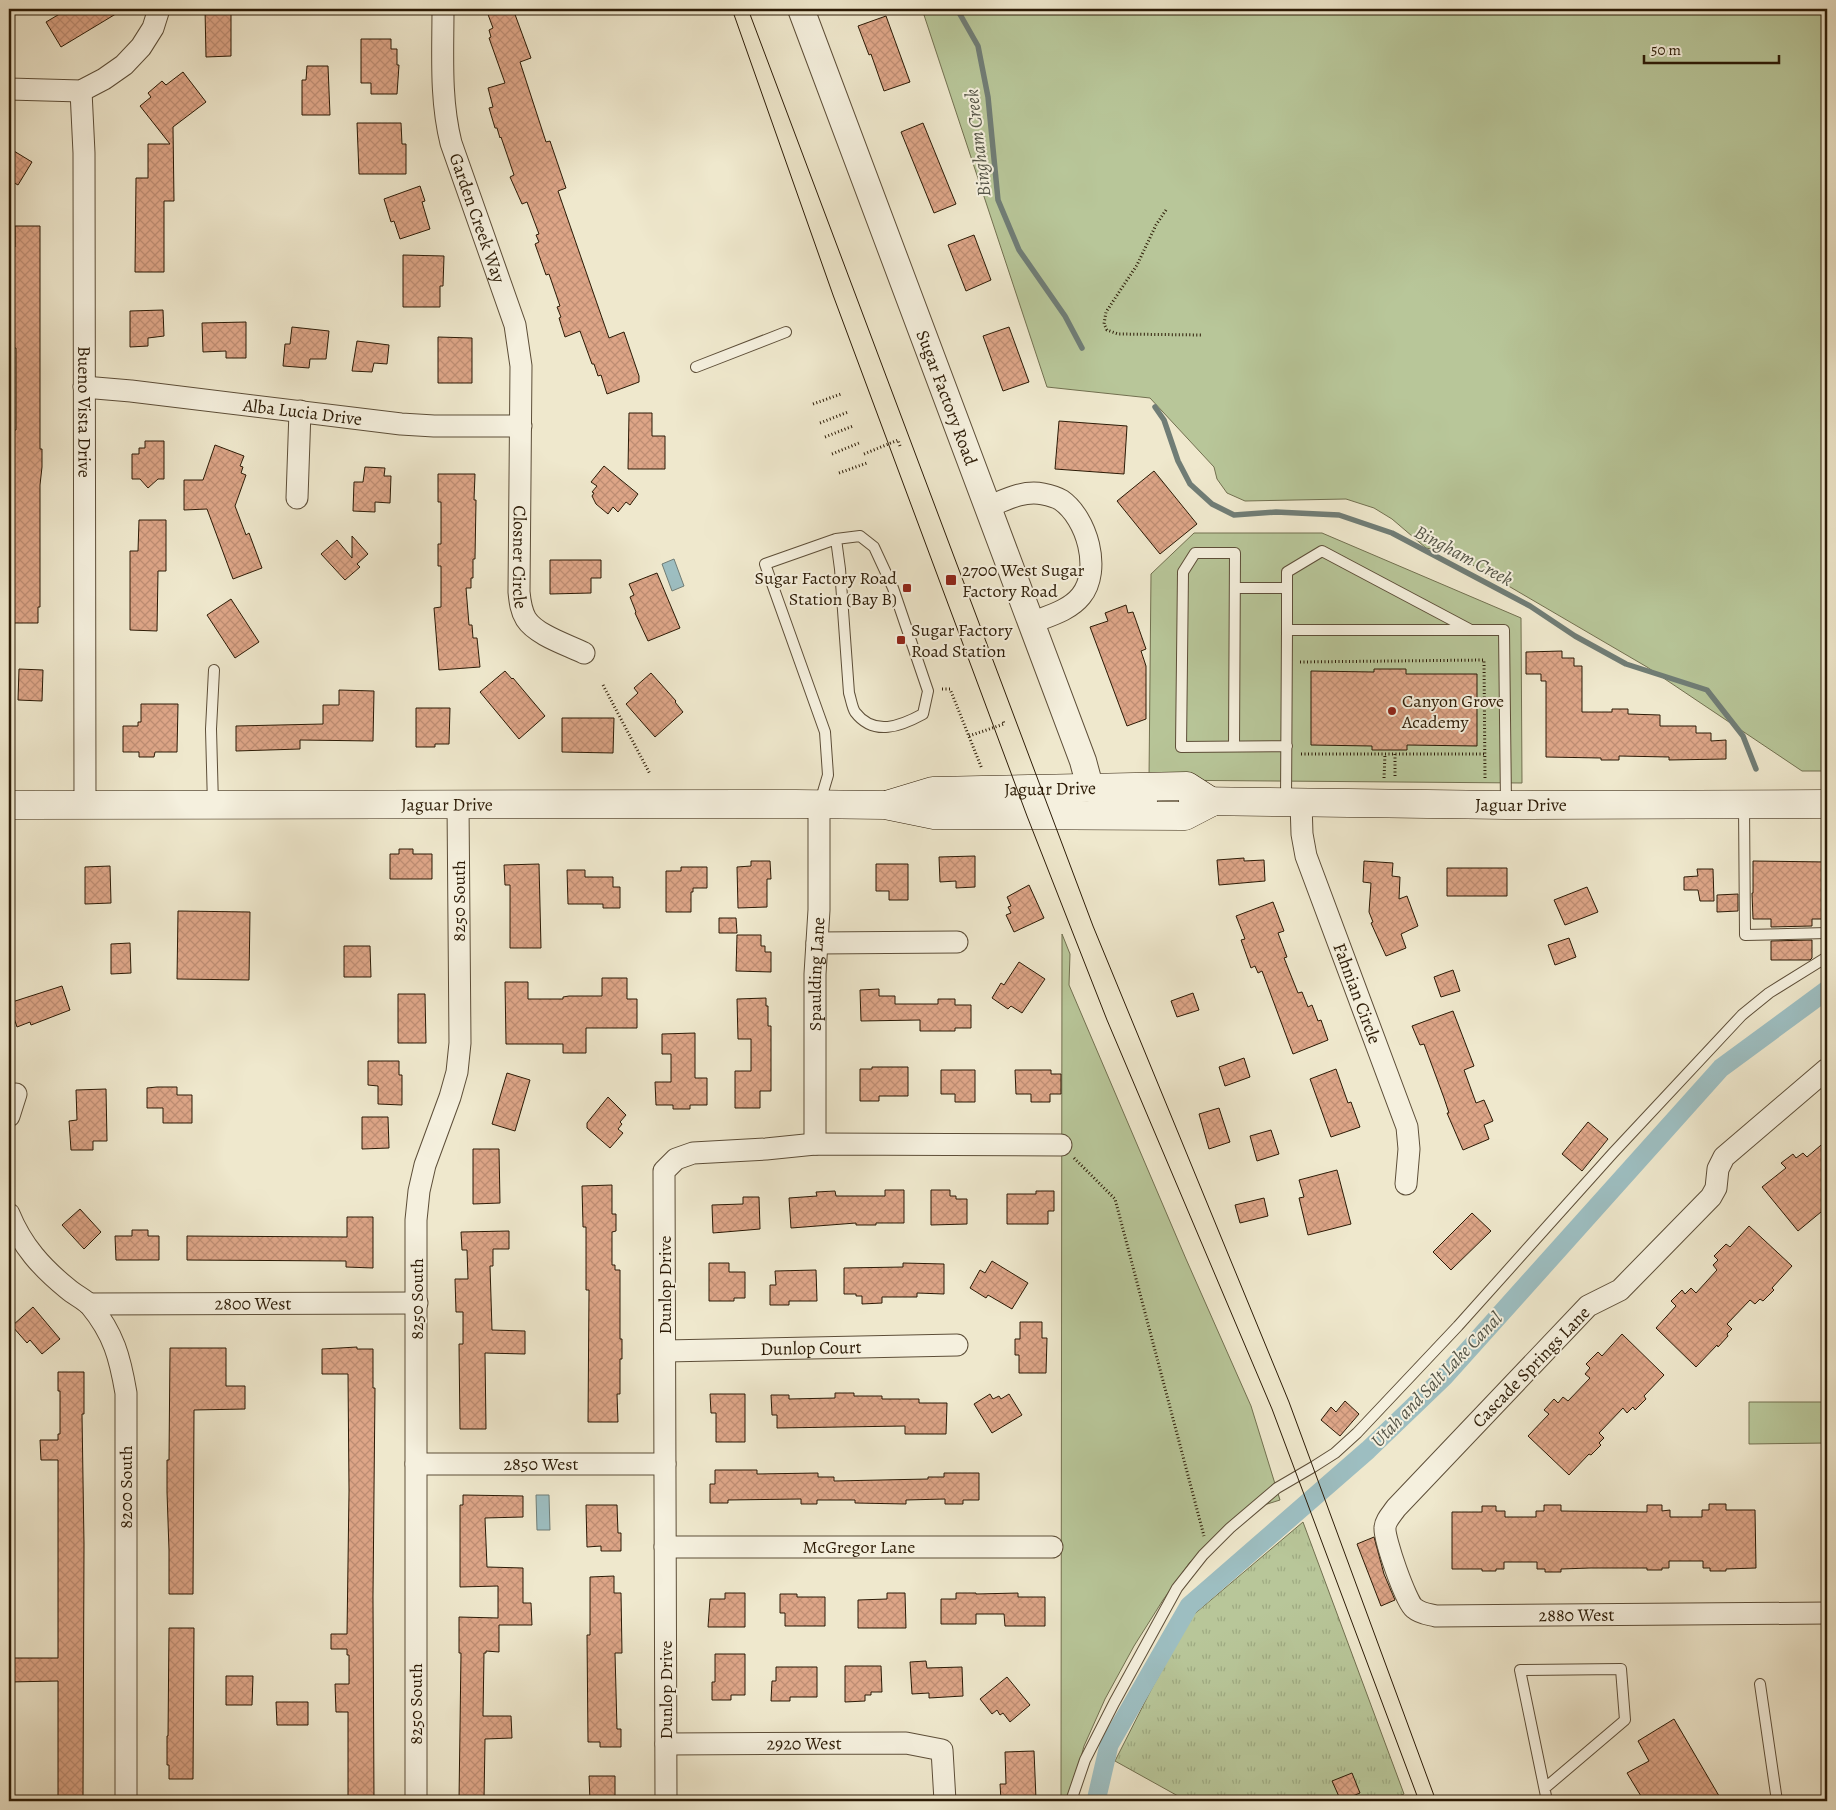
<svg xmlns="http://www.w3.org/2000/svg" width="1836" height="1810" viewBox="0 0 1836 1810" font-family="Alegreya,serif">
<defs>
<pattern id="park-tufts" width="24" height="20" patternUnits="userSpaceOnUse" patternTransform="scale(1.25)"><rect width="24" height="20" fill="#b8c699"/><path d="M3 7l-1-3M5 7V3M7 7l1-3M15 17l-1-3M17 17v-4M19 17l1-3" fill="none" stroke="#9eaa82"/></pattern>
<pattern id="building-cross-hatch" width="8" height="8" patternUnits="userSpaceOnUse" patternTransform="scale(1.25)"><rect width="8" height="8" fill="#dda587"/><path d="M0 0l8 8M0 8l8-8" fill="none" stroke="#be8d73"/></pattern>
</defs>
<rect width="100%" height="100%" fill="#efe8cd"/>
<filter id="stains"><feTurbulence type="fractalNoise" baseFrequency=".004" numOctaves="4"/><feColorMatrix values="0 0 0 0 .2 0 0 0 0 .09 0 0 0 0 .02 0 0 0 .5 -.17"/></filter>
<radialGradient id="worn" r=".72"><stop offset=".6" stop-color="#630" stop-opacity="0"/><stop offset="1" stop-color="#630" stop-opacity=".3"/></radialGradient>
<path fill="#b8c699" stroke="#727050" d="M922,9H1827V774L1821,771H1802L1647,667L1452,553L1426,548L1392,519L1374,508L1346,499L1245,501L1227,493L1217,479L1214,467L1150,398L1047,387Z
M1194,533H1322L1521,618L1522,783L1149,780L1151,574Z
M1062,934L1070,954L1069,985L1186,1259L1251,1406L1280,1500L1248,1510L1208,1550L1190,1562L1163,1600L1134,1646L1105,1699L1084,1746L1069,1801H1061Z
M1749,1402H1827V1443L1749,1444Z"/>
<path fill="url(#park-tufts)" stroke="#727050" d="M1303,1522L1404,1794L1387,1801H1187L1115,1761L1153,1686L1192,1616Z"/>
<path fill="#9dbec1" stroke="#707d76" d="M674,559L684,586L672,591L662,564Z
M536,1495H549L550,1530H537Z"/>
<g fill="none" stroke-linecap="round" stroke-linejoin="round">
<path stroke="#707d76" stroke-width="5.5" d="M957,9L978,46L988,97L998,200L1019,250L1065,316L1082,348
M1155,407L1164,420L1178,461L1190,484L1212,504L1234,515L1276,512L1339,515L1392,533L1530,606L1575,636L1626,664L1707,690L1743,736L1756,769"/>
<path stroke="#9dbec1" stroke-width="19" d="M1096,1801L1109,1745L1189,1606L1368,1450L1444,1377L1721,1068L1827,990"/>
</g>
<path fill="url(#building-cross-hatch)" stroke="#2c1b06" d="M68,9H124L61,47L46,22Z
M205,9H231V56L206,57Z
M486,9H513L531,58L520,62L546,142L550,141L566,188L558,191L609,338L624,332L639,376V382L607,394L601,375L598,376L594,364H592L580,331L565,337L559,318L561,317L557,307L560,306L549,274L546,275L535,244L539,242L536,235L539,234L527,202L522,204L510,177L514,175L501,137L500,138L497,128H495L489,108L493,107L488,88L505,83L489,38L491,37L489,30L493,28Z
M886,16L910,82L884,91L871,54L869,55L858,26Z
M361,39H391V49H397V65H399L397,94H371V83H361Z
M307,66H328L330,115H302V80H306Z
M183,72L206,102L173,127L174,201H164V272H135L136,178H148V144H170L140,106L151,97L148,93L162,81L166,85Z
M357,123H401L402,144H406V174H359Z
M923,123L956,204L934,213L901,132Z
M9,148L32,162L18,185L9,180Z
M420,186L425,201L422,202L430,229L400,239L394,221L391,222L384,199Z
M15,226H40V449H42V467L40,485V607H38V623H14V606H9V589H14L13,479H9V458H14V430H16V348H10L9,247H15Z
M974,235L991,280L966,291L948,245Z
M403,255L444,256L443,286H440V307H403Z
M163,310L164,336L148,338V346L130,347V311Z
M246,322V358H226V351L203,352L202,323Z
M292,327L329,331L326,359H310L309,368L283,366L285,344H290Z
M1009,327L1029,382L1003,391L983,336Z
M438,337L472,338V383H438Z
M357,341L389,345L387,364L374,363L372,372L352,371Z
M629,413H652V436H665V469H628Z
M1059,421L1127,426L1124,474L1055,469Z
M145,441H164V479H158L148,488L140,479H132V454H139V448H145Z
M215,445L244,456L240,466L243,467L241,473L246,475L235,506L246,535L249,533L262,568L233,579L207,509L184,510V480H203Z
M604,466L638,494L630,505L626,502L618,512L613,507L608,514L596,504L592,496L594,493L592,492L597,486L591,482Z
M365,467L385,468L384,476H391L390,503L375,502V512L353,511L354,482H363Z
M1154,471L1197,524L1160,554L1117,501Z
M438,474H475L474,500H476L475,559H473V578H471V588H466L469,625H472L473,638H477L480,667L439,670L434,608L441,607V566H438V544H441V502H438Z
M139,520H166V571H158L157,631L130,630V551H138Z
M352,536L368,554L357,564L360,567L345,580L321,554L337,540L352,558Z
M550,560H601V578H591V593L550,594Z
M657,573L680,628L648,641L635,613L636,612L630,597L634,595L629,584Z
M231,599L259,642L235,658L207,615Z
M1126,605L1128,613L1133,612L1146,649L1141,651L1146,666V719L1127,726L1090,627L1108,621L1105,613Z
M1562,651V658H1574V666H1582V712H1612V709H1628V714L1660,715V726H1696V733H1711V741L1726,740V759L1669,760V757L1619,756V760H1601V758L1546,757V681H1541V674H1526V652Z
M19,669L43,670L42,701L18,700Z
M1374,669H1406V674H1477V746L1407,745V750H1372V746L1311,745V671L1374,672Z
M505,671L512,679L513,678L545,716L519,739L480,692Z
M651,673L676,701L675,702L683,712L655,737L626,704L638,693L634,688Z
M339,690L374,691L373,741L300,740V749L236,751V726L323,724V705H339Z
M141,704H178L177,752H155L154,757H139V752H123V726H138V722H141Z
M416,708H450L449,744H435V747H416Z
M562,718H614L613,753L562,752Z
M399,849H413V854H432V879H390V854H399Z
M975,856V887L956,888V881L940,882L939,857Z
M1244,858V861L1264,860L1265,881L1219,885L1217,860Z
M751,861H770L771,879H767V907L738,908L737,867L751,866Z
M1364,861L1393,863L1392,876L1400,877L1399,899L1407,896L1418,926L1401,934L1406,948L1386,956L1371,923L1373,922L1369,912L1371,883L1363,882Z
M1753,861L1827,862V919H1812V926L1771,927V919H1753L1752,893H1753Z
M539,864L541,948H510V885H505L504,865Z
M876,864H908V900H889V891H876Z
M110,866L111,903L85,904V867Z
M681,867H707V888H693V892H691V912H666V871H681Z
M1447,868H1507V896H1447Z
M1697,869H1713L1714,901H1700L1698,890H1684V877L1698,876Z
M567,870H585V877H613V887H620V908H603V904H568Z
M1029,885L1044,918L1014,932L1006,915L1011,913L1008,907L1011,906L1007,897Z
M1587,887L1598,912L1565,925L1554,900Z
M1738,894V911L1717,912V895Z
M1273,902L1284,931L1278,933L1287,957L1284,958L1298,993L1302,992L1308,1007L1312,1005L1318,1021L1321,1020L1328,1040L1293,1054L1262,971L1258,973L1255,966L1251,968L1241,940L1245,939L1236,916Z
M178,911L250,912L249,980L177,979Z
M719,918H736L737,933H719Z
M737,935H761V946H765V952H771V972L736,971Z
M1569,938L1576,957L1555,965L1548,945Z
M1812,940V958L1810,960H1771V941Z
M130,943L131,973L111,974V944Z
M344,946H370L371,977H344Z
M1019,962L1045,979L1022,1013L1011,1006L1008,1009L992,998L1001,983L1004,985Z
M1453,970L1460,991L1441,997L1434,977Z
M602,978H627V999H637V1028H586V1053H563V1044H506L505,982H528V999H563V997L569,996H602Z
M62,986L70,1010L31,1025L30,1022L17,1027L9,1003Z
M879,989V996H895V1004H938V999H955V1005H971V1028H955V1031H920V1020L861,1021L860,990Z
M1193,993L1199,1010L1177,1017L1171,1001Z
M398,994H425L426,1043H398Z
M766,998V1006H768V1026H771V1091H760V1108H735V1071H751V1039H738L737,999Z
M1453,1011L1474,1066L1464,1070L1476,1103L1484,1100L1493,1121L1484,1125L1489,1139L1463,1150L1447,1113H1449L1444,1098L1424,1044L1420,1045L1412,1026Z
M695,1033V1078H707V1105H690V1109H673V1105H656L655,1082H671V1054H662V1034Z
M1244,1058L1250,1077L1225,1086L1219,1067Z
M368,1061H399V1075H402V1105L378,1104V1086L368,1085Z
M872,1067H908V1096H879V1101H860V1069H872Z
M1336,1069L1348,1103L1351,1102L1360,1127L1331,1137L1310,1079Z
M941,1070H975V1102H955V1094H941Z
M1015,1070H1051V1074H1061V1094H1050V1102H1031V1094H1016Z
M507,1073L530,1080L515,1131L492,1124Z
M157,1087H177V1095H192V1123H163V1108H147V1088Z
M106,1089L107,1141H93V1150H71L69,1121L77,1120L76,1090Z
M608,1097L626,1115L620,1122L622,1124L618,1129L623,1133L610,1148L587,1128V1123Z
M1219,1108L1230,1142L1209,1149L1199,1114Z
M362,1117H388L389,1148L362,1149Z
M1588,1122L1608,1139L1582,1171L1562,1154Z
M1271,1130L1279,1154L1257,1161L1250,1136Z
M1827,1140V1207L1798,1231L1762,1187L1786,1168L1781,1163L1793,1154L1796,1158L1803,1153L1807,1157Z
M473,1149H499L500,1203L473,1204Z
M1337,1170L1351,1224L1308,1235L1299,1198L1304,1197L1299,1180Z
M612,1185V1214H616V1231L612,1232V1265H615V1270H620V1339H622V1359H620V1394H617L618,1422H588L589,1290H586V1227H583L582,1186Z
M885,1190H904V1223H876V1225H856V1223L791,1228L789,1198L817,1196L816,1192L835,1191L836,1196H885Z
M931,1190H950V1196H956V1199H967V1224L931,1225Z
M1036,1191H1054V1211H1048V1224H1007V1194H1036Z
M743,1197H759L760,1229L713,1233L712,1205L743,1204Z
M1264,1198L1268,1216L1240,1223L1235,1205Z
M80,1209L101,1232L84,1249L62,1225Z
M1472,1213L1491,1231L1451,1270L1433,1252Z
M347,1217H373V1268L346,1267V1261L187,1260V1236L347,1237Z
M1749,1226L1792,1266L1772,1288L1774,1290L1763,1301L1760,1299L1755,1304L1750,1300L1727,1324L1732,1329L1727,1334L1728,1336L1718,1347L1717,1345L1696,1367L1656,1328L1676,1306L1671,1301L1682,1290L1685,1294L1691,1288L1696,1293L1717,1270L1713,1265L1718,1260L1714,1256L1726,1244L1730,1247Z
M132,1230H148V1236H159V1260H116L115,1236H132Z
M509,1231V1249H493V1266H490L492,1330L525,1331V1354L485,1353L486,1429H460L459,1344H463V1312H456L455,1279H468L467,1250H462L461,1232Z
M992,1261L1028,1283L1012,1309L988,1295L986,1298L970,1288L980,1270L985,1273Z
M709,1263H729V1272H745V1298H734V1301H709Z
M903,1263L944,1264V1294L917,1293V1297H882V1303L862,1304V1296H856V1294H844V1268L903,1267Z
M816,1270L817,1301H789V1305H770V1285H776L775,1271Z
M33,1307L60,1339L42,1354L30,1340L27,1343L12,1326Z
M1020,1322H1042V1338H1047L1046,1373H1019V1355H1015V1339H1020Z
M1622,1334L1664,1375L1644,1396L1646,1399L1635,1410L1633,1407L1627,1413L1623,1408L1599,1433L1604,1438L1599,1443L1601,1445L1591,1455L1589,1454L1569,1475L1528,1436L1549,1414L1544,1410L1554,1399L1558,1403L1563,1397L1568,1401L1590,1378L1585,1374L1590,1368L1586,1364L1598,1352L1602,1356Z
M357,1347V1349H373V1388H375L373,1597L374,1801H348V1712H336L335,1684H349V1655H347V1649H331V1634H347L349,1491L348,1374H322V1349Z
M170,1348H226V1386H245V1409L194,1410L193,1594H169V1550L167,1492V1460H169Z
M58,1372H84V1414H82L84,1544L83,1801H58V1681L9,1682V1658H58V1460H41L40,1440H58V1434H60V1391H58Z
M835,1393H854V1396H882V1399H919V1403H947L946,1434H905V1426L777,1428V1415H772L771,1395H789V1399L835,1398Z
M710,1394H745V1442H716V1413H711Z
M990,1394L993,1399L999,1396L1001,1399L1009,1394L1022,1415L992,1433L974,1404Z
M1345,1401L1359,1414L1340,1436L1321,1420L1331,1407L1336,1412Z
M715,1470H757V1474L818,1473V1477H834V1481L928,1479V1477H944V1473H979V1500H963V1504H945V1499L906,1500V1504L855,1503V1500H817V1504H801V1499L728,1500V1503H710V1484H715Z
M463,1495L523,1496V1517L485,1518L487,1567L523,1568V1603H531L532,1625H499V1652L486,1651V1653H484L483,1716H511L512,1738L485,1739L484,1801H459L461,1653H459V1617L498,1618V1586L460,1587V1505H463Z
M1709,1504H1726V1510H1755L1756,1568L1726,1569V1571H1710V1568H1703V1561H1669V1568H1662V1570H1647V1568H1590L1561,1569V1572H1545V1569H1537V1562H1504V1569H1496V1571H1482V1569H1452V1512H1482V1506H1496V1511H1505V1517H1536V1511H1544V1505H1561V1511L1647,1512V1505H1662V1511L1670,1510V1517H1702V1510H1709Z
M586,1505H617L618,1533H621V1551H601V1546L587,1547Z
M1374,1537L1384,1574L1395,1600L1381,1606L1357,1544Z
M614,1576V1593H621L622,1653H615L617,1729H621V1747H600V1742H588L587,1635H590V1577Z
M725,1593H745V1627H708L710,1599H725Z
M887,1593H905L906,1628H858V1600L887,1599Z
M956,1593H976V1594L1018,1593V1597H1045V1626H1005L1004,1614H976V1624H941V1599H956Z
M780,1594H797V1597H825V1626H785V1613H780Z
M169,1628H194L193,1779H169V1765H167V1736H168Z
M715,1654H745V1695H731V1700H712V1682H715Z
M926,1661L927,1668L962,1667L963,1696L929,1698V1693L912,1694L910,1662Z
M845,1666H881L882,1692H871V1695H865V1701L845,1702Z
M776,1667H817V1697H790V1701H771L772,1681H776Z
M226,1676H253L252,1705H226Z
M1007,1677L1030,1705L1010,1722L1003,1713L1000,1715L997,1710L992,1714L980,1699Z
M276,1702H308V1725H277Z
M1674,1719L1722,1801H1644L1627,1773L1649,1761L1638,1741Z
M1034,1751L1036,1799L1001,1800L1000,1784H1006L1005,1752Z
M1352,1773L1360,1793L1341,1801L1332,1781Z
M589,1776H615V1801H590Z"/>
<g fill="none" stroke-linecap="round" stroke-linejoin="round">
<defs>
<path id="service" d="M696,367L786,332
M1235,588H1287
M1287,630V572L1322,551L1469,629
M1234,746L1235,553H1195L1183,572L1181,747L1287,746
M1286,801L1287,630H1504L1506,804
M820,802L828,775L825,732L765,564L836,539L860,536L874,547L893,588L928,691L923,714C901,726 874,737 855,712C852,707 851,699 849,693L840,569L836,539
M213,805L211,729L214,670
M1744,805L1745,935L1827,933
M1760,1684L1777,1801
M1545,1788L1625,1720L1621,1669L1520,1670L1547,1801
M1071,1801L1085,1760L1114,1703L1177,1588L1203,1555L1230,1528L1277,1488L1313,1467L1335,1453L1357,1433L1458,1326L1613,1153L1742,1015L1769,993L1827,957"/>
<g id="minor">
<path id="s1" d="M443,9C443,54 440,99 451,143L515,325L521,366L519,592C520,602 521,611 526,619C536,635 568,645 584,653"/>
<path d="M9,89L81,91L104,79L124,65L141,47L153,28L159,9"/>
<path id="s2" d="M81,91L84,153L85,806"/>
<path id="s3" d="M84,387L131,391L401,424L434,426H521"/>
<path d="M297,498L300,411"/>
<path d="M988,507C1005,500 1023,490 1043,494C1048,495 1056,497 1061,500C1087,518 1102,570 1081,596C1069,611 1048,616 1031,623"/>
<path id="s4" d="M1301,803L1302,834L1306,856L1407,1127L1409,1149L1406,1184"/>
<path d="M817,943L957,942"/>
<path id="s5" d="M1827,1069L1724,1157L1718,1169L1716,1188L1711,1197L1620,1290L1588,1306L1396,1508C1392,1514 1385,1521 1385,1528C1384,1539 1406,1602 1414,1608C1421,1614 1428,1614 1436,1616L1827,1613"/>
<path d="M9,1116L16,1094"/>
<path id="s6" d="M815,1144V974L819,910V805"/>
<path d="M9,1214C22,1246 42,1268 68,1289C75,1295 84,1299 90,1305C114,1334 120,1358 126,1393V1801"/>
<path id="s7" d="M89,1304L417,1303"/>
<path id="s8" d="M665,1351L957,1345"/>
<path id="s9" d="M416,1464H665"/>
<path id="s10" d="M665,1547H1052"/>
<path id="s11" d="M666,1744L906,1743L942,1750L945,1801"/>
<path d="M416,1801V1220L419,1191L425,1165L450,1097L457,1072L460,1043L458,803"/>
<path d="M666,1801L664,1171L676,1159L693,1153L766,1149L815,1144L1061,1145"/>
</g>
<g id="tertiary">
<path id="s12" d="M801,9L1083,761L1090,787"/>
</g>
<g id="secondary">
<path d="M1090,787L1117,800L1143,801"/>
<path id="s13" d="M1193,801L1506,805L1827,804"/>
<path id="s14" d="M890,804L933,791L1187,786L1212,802"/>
<path id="s15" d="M9,805L796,804L885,805L934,815L1185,816L1212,802"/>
</g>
</defs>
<use href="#service" stroke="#5d4e38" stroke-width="12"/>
<use href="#minor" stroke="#5d4e38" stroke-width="23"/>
<use href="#tertiary" stroke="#5d4e38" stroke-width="28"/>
<use href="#secondary" stroke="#2c1b06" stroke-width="29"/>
<path stroke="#2c1b06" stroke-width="3" stroke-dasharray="1 2.5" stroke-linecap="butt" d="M1166,210L1156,225L1137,265L1106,312L1104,324L1107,330L1118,334L1201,335
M813,404L841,394
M820,423L848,412
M825,437L853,426
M832,454L859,443
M864,454L898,440L900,446
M839,473L867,463
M1300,662L1484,660L1485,778
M603,685L650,774
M942,689H950L982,769
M969,736L1004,724L1003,720
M1301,754H1485
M1395,754V778
M1384,778L1385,754
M1074,1158L1115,1199L1204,1536"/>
<use href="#service" stroke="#f5f0de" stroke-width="10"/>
<use href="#minor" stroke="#f5f0de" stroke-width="21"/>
<use href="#tertiary" stroke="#f5f0de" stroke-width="26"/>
<use href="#secondary" stroke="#f5f0de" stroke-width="28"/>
<path stroke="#2c1b06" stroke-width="1" d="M732,9L833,295L1027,816L1107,1020L1272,1409L1419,1801
M748,9L1093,926L1289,1402L1436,1801"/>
</g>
<g fill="#8f2418" stroke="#f5f0de" stroke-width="2">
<rect x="945" y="574" width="12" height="12" rx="2.5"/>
<rect x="902" y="583" width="10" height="10" rx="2.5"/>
<rect x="896" y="635" width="10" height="10" rx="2.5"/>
<circle cx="1392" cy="711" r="5"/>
</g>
<g text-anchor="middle" stroke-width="4" stroke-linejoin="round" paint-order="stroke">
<g font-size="18" fill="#2c1b06" stroke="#f5f0de">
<text dy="6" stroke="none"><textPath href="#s1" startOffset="214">Garden Creek Way</textPath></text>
<text dy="6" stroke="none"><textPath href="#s12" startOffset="415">Sugar Factory Road</textPath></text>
<text dy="6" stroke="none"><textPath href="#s2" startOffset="321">Bueno Vista Drive</textPath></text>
<text dy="6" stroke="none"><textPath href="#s3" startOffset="220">Alba Lucia Drive</textPath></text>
<text dy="6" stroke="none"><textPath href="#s1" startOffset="560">Closner Circle</textPath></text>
<text dy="6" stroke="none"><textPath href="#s14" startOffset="162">Jaguar Drive</textPath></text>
<text dy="6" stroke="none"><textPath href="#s15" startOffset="438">Jaguar Drive</textPath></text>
<text dy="6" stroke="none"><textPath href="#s13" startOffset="328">Jaguar Drive</textPath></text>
<text transform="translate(459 901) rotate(-90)" y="6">8250 South</text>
<text dy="6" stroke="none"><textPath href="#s6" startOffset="170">Spaulding Lane</textPath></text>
<text dy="6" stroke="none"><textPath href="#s4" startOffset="200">Fahnian Circle</textPath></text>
<text transform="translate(665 1285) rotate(-90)" y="6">Dunlop Drive</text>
<text transform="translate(417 1299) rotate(-90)" y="6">8250 South</text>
<text dy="6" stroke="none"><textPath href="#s7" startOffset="164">2800 West</textPath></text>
<text dy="6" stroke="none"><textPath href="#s8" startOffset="146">Dunlop Court</textPath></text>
<text transform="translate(1531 1367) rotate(-46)" y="6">Cascade Springs Lane</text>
<text dy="6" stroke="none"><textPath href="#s9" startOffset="125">2850 West</textPath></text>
<text transform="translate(126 1487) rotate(-90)" y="6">8200 South</text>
<text dy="6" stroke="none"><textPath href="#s10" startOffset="194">McGregor Lane</textPath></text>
<text dy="6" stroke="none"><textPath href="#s5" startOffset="896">2880 West</textPath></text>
<text transform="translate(666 1690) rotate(-90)" y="6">Dunlop Drive</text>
<text transform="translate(416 1704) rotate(-90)" y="6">8250 South</text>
<text dy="6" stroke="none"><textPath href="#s11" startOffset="138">2920 West</textPath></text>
</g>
<g font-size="18" fill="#2c1b06" stroke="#f5f0de" text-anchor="start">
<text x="962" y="576">2700 West Sugar<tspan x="962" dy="21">Factory Road</tspan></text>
<text x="897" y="584" text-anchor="end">Sugar Factory Road<tspan x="897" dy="21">Station (Bay B)</tspan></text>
<text x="911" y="636">Sugar Factory<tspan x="911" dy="21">Road Station</tspan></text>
<text x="1402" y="707">Canyon Grove<tspan x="1402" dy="21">Academy</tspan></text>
</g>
<g font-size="19" font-style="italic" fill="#545447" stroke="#f5f0de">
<text transform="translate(977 143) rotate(-97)" y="7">Bingham Creek</text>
<text transform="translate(1464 555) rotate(28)" y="7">Bingham Creek</text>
<text transform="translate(1436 1379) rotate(-46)" y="7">Utah and Salt Lake Canal</text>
</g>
</g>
<rect width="1836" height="1810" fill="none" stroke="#efe8cd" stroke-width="30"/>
<rect x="10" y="10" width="1816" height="1790" fill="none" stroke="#2c1b06" stroke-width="2.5"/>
<rect x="15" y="15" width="1806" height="1780" fill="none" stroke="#2c1b06"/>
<path d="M1644 55v8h135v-8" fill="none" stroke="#2c1b06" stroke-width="2.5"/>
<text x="1651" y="55" font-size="15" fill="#2c1b06" stroke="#f5f0de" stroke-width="4" paint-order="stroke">50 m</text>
<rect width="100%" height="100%" filter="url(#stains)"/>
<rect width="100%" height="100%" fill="url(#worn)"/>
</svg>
